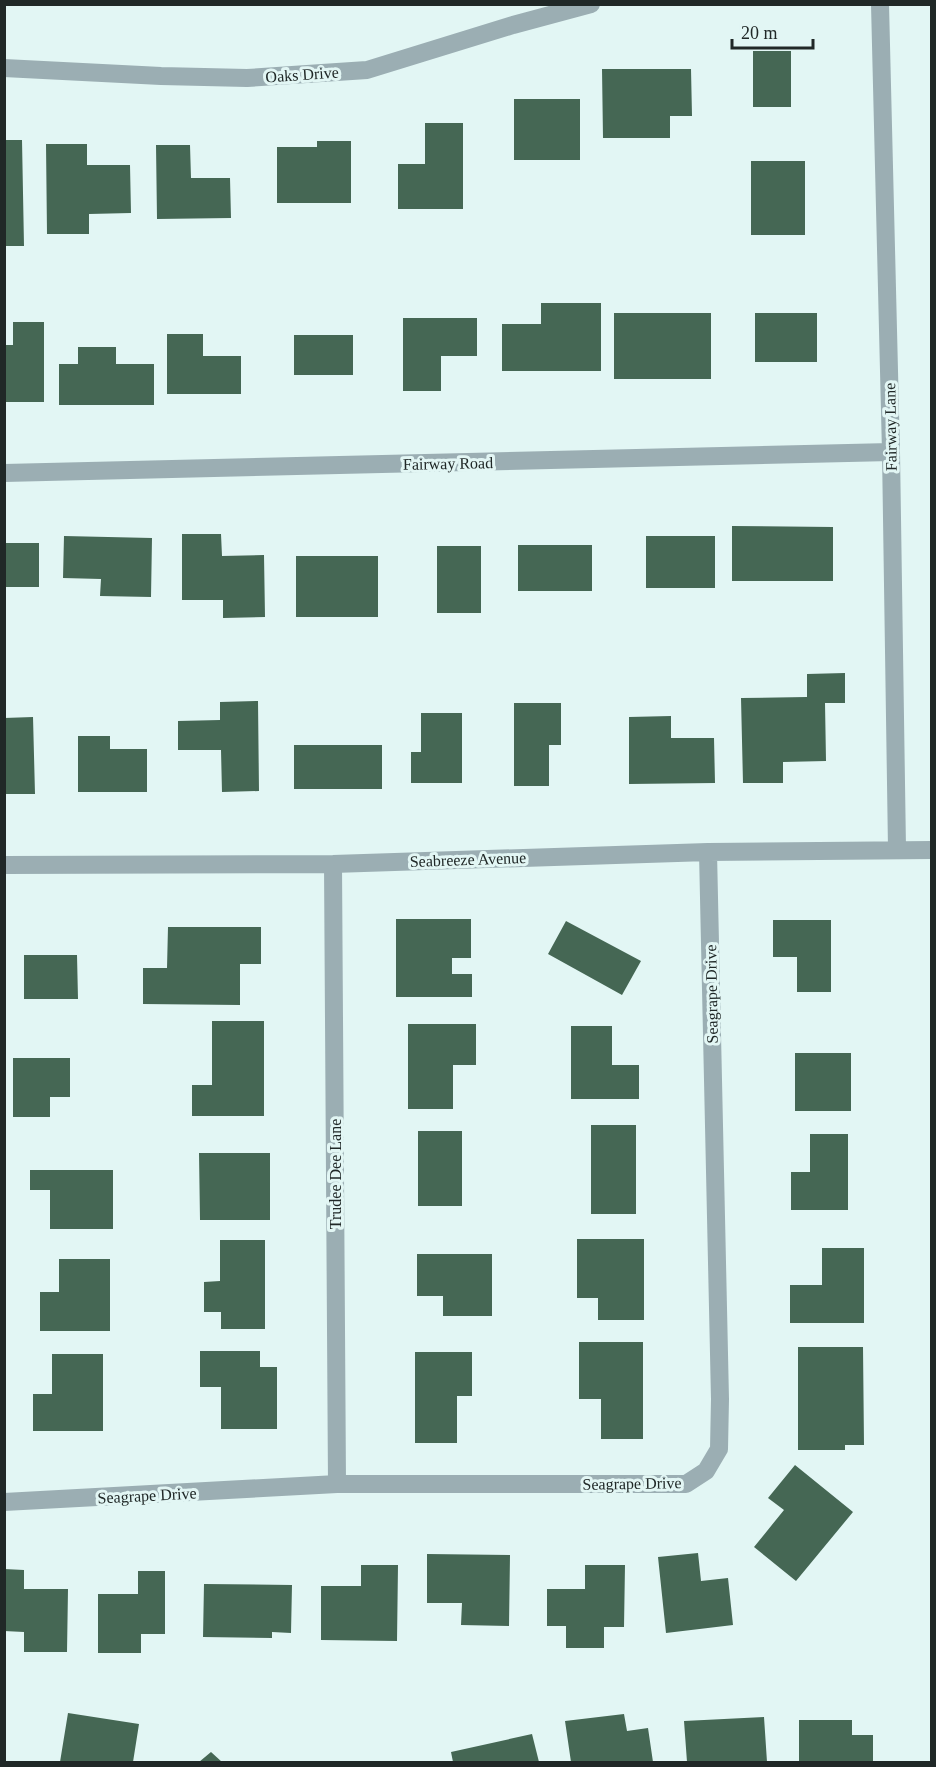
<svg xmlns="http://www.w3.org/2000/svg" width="936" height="1767" viewBox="0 0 936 1767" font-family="Georgia,serif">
<rect width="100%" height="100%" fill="#e2f6f4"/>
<path fill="#456754" d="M753,51H791V107H753Z
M602,69H691L692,116H670V138H603Z
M514,99H580V160H514Z
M425,123H463V209H398V164H425Z
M4,140H22L24,246H4Z
M317,141H351V203H277V147H317Z
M46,144H87V165H130L131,213L89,214V234H47Z
M156,145H190L191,178H230L231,218L157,219Z
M751,161H805V235H751Z
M541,303H601V371H502V324H541Z
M614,313H711V379H614Z
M755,313H817V362H755Z
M403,318H477V356H441V391H403Z
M13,322H44V402H4V345H13Z
M167,334H203V356H241V394H167Z
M294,335H353V375H294Z
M78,347H116V364H154V405H59V364H78Z
M732,526L833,527V581H732Z
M182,534H221L222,556L264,555L265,617L223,618V600H182Z
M64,536L152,538L151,597L100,596L101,579L63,578Z
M646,536H715V588H646Z
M4,543H39V587H4Z
M518,545H592V591H518Z
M437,546H481V613H437Z
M296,556H378V617H296Z
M845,673V703H825L826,761L783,762V783H743L741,698L807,697V674Z
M258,701L259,791L222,792L221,750H178V721L220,720V702Z
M514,703H561V745H549V786H514Z
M421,713H462V783H411V752H421Z
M671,716V738H714L715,783L629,784V717Z
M33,717L35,794H6L4,718Z
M78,736H110V749H147V792H78Z
M294,745H382V789H294Z
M396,919H471V958H452V974H472V997H396Z
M773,920H831V992H797V957H773Z
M566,921L641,961L622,995L548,954Z
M168,927H261V964H240V1005L143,1004V968H167Z
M24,955H77L78,999H24Z
M212,1021H264V1116H192V1085H212Z
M408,1024H476V1065H453V1109H408Z
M571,1026H612V1065H639V1099H571Z
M795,1053H851V1111H795Z
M13,1058H70V1097H50V1117H13Z
M591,1125H636V1214H591Z
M418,1131H462V1206H418Z
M810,1134H848V1210H791V1172H810Z
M199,1153H270V1220H200Z
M30,1170H113V1229H50V1190H30Z
M577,1239H644V1320H598V1298H577Z
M220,1240H265V1329H221V1312H204V1282L220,1281Z
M822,1248H864V1323H790V1285H822Z
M417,1254H492V1316H443V1296H417Z
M59,1259H110V1331H40V1292H59Z
M579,1342H643V1439H601V1399H579Z
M798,1347H863L864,1445H845V1450H798Z
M200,1351H260V1367H277V1429H221V1387H200Z
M415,1352H472V1396H457V1443H415Z
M52,1354H103V1431H33V1394H52Z
M795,1465L853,1512L796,1581L754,1547L784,1510L768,1498Z
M698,1553L701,1581L728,1578L733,1625L666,1633L658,1557Z
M427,1554L510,1555L509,1626L461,1625L462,1603H427Z
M361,1565H398L397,1641L321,1640V1586H361Z
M585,1565H625L624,1627H604V1648H566V1626H547V1589H585Z
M4,1569L24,1570V1589H68L67,1652H24V1632L4,1631Z
M138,1571H165V1634H141V1653H98V1594H138Z
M204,1584L292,1585L291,1633L272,1632V1638L203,1637Z
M68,1713L139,1724L133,1762H60Z
M624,1714L627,1731L648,1728L653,1762H571L565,1721Z
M764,1717L767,1762H687L684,1721Z
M799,1720H852V1735H873V1762H799Z
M532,1734L539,1762H453L451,1752Z
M211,1752L222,1762H199Z"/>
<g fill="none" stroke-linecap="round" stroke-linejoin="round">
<path stroke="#9baeb3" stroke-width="18" d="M880,4L891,452L897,849
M4,68L161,76L247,78L367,70L513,25L591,4
M4,473L891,452
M333,864L337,1484
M4,865L333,864L708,852L932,850
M4,1502L337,1484H686L706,1471L719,1449L720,1399L708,852"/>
</g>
<g text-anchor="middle" stroke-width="6" stroke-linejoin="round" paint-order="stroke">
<g font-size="16" fill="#202827" stroke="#e2f6f4">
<text transform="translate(302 74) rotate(-4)" y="6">Oaks Drive</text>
<text transform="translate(890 427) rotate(-91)" y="6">Fairway Lane</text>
<text transform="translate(448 463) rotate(-1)" y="6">Fairway Road</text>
<text transform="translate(468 859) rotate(-2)" y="6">Seabreeze Avenue</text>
<text transform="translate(711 994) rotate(-91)" y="6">Seagrape Drive</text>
<text transform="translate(335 1174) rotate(-90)" y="6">Trudee Dee Lane</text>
<text transform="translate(632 1483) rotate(-1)" y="6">Seagrape Drive</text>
<text transform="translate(147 1495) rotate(-3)" y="6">Seagrape Drive</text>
</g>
</g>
<rect width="936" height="1767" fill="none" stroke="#202827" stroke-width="12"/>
<path d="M732 39v9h81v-9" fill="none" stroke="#202827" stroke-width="3"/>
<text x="741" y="39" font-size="18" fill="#202827" stroke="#e2f6f4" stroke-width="4.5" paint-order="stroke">20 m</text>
</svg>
